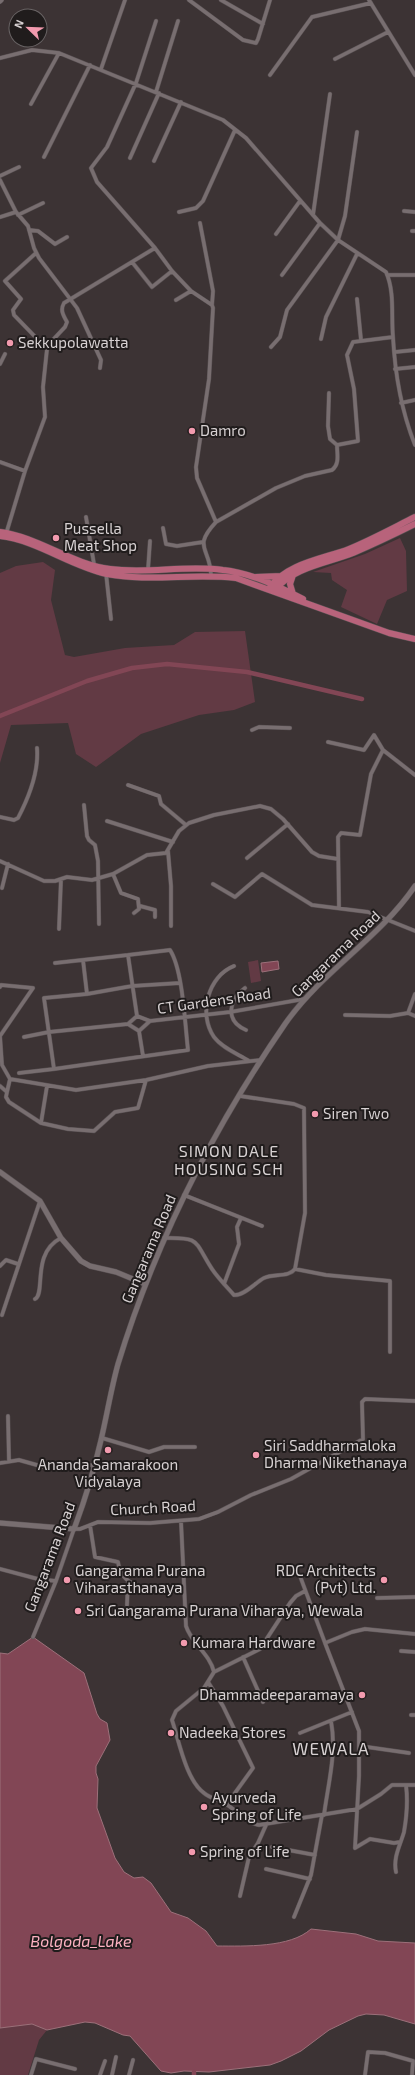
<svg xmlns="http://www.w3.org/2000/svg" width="415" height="2075" viewBox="0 0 415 2075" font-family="'Exo 2',sans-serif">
<rect width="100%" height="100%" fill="#3c3334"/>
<path fill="#623a44" d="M400,538L406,551L407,591L387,600L377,624L341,607L347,590L332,580L331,573L313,572L365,554Z
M43,562L55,570L51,600L65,655L74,657L125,648L174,645L195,632L245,631L255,702L234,710L199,715L141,734L96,767L76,754L68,723L11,725L0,763V573L16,566Z
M258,960L261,981L251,983L248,962Z
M32,2024L47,2030L39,2040L28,2075H0V2028Z"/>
<path fill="#824655" stroke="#9c707a" d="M278,961L279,969L262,972L261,963Z
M33,1637L84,1673L97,1714L100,1719L107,1723L110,1740L96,1766V1773L98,1779L97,1808L115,1858L124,1872L134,1878L143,1877L151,1883L171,1912L188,1918L206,1931L217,1946C245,1946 290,1948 311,1929L356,1934L378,1941L415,1943V2024L384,2015L366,2014L358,2016L329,2030L301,2051L281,2061L270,2065L209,2072L184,2071L171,2073L161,2071L130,2036L123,2035L95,2023L85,2022L47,2030L32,2024L0,2028V1653L8,1654Z"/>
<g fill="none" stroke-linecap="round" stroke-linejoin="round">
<path stroke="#824655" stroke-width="4.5" d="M0,716L87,681L132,668L167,664L247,672L362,699
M194,2075V2072"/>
<defs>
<path id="street" d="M189,0L243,40L256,43L258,39L270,0
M221,0L263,24
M369,0L415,75
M156,21L136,83L107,147L91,168L97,182L155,248L172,271L191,291L212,305L213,308L209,379L196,467L197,478L216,522C192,548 210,547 211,575
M0,58L32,50L59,53L223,120L246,138L320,223L338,240L386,272C395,292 391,316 393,337C395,374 401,410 415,445
M335,59L388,32
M101,69L125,0
M270,75L312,17L371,3
M156,92L178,21
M31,104L59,53
M44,157L90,65
M130,158L159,93
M154,161L181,102
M0,176L19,167
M0,180L16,212L28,226L34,248L39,258L77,308L101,360L100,368
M404,211L415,212
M179,212L196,208L203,201L235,130
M18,215L43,203
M313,215L330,94
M0,217L16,212
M200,223L213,291L212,305
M29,230L38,231L55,244L67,237
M412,231H415
M276,234L300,201
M36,253L5,281L21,299L13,310L14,315L47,349
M132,262L152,287L172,271
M282,275L320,223
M387,275H415
M357,299L361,340
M176,300L191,291
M321,339L326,317L357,254
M271,347L280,337L287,310L338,240L345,216L357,132
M395,352L415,350
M0,364L5,354
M395,369L415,367
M329,393L328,426L330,439L337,445
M401,403L415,400
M0,462L25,471
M86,517L94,564
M216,522L276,488L305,476L332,470C340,464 337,454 337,445L358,441L354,389L347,355L353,342L393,337
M163,528L166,544L177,546L203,542
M6,534L25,471L45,417L43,387L47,349L49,344L65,327L67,322C63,315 60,310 64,303L155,248
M148,570L150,541
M106,573L111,619
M252,730L259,727L290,728
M328,742L364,750L374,735L383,750L415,775
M128,785L159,796L161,804L186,825
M84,805L87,836L89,840L95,845L98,861L99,924
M0,817L14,820L18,818C29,797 39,772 37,748
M107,821L173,842
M168,851L171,886V926
M247,858L288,824
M0,861L44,881H55L67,877L92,880L113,874L147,855L166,853L179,831L189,823L214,815L260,806L271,809L283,819L312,852L319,856L338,859
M113,874L121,893L138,899L139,909L134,913
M213,884L235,897L262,874L312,905L368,912L415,931
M2,888L8,864
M140,906L155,910V917
M339,908L338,837L341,833L360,835L371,774L383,750
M59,929L61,879
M83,960L87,994
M55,963L128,955
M234,966C208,976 198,1014 214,1037C222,1048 238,1054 249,1061
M0,987L1,985L33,988L0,1036
M245,988C228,1000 225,1021 246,1030
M408,1013L415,1016
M345,1015L390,1016L408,1013L415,994
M137,1016L128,955L170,950C183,970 185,1025 188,1050L54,1069L44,998L87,994L132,986L180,983
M150,1021L139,1031L128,1024L137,1016L150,1021L230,1012L304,999
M139,1031L143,1056
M0,1036L2,1065L10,1079L76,1090L146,1080L208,1066L261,1060
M24,1037L49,1032L128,1024
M19,1073L54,1069
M0,1086L7,1092L10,1079
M7,1092L6,1097L9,1102L41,1123L47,1086
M240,1096L294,1104L304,1108L305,1213L295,1269
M41,1123L68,1129L94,1131L115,1112L138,1108L146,1080
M184,1195L262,1226
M164,1238C201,1237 194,1241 212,1269C218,1278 227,1287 234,1295C244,1296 256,1282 264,1278C274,1273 288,1278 295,1269L326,1275L390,1281V1352
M0,1266L6,1260L18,1264
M224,1284L239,1244L237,1227L241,1218
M35,1299C46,1294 31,1253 61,1238
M2,1315L40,1201
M8,1416L9,1461
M102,1438L149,1452L164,1447H195
M0,1463L19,1460L44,1467L95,1465
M181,1521L186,1626C191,1643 210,1654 214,1672L204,1688L176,1711L172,1720C179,1741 186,1780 204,1793C211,1799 221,1800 229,1806C239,1813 247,1823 259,1825L357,1809L381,1794L392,1785H415
M90,1525L95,1557L118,1562C120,1578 130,1584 144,1587
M0,1569L38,1579L56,1581
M300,1576L325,1643
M377,1598L415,1597
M127,1605L128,1581
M33,1637L56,1581L74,1529H80L98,1522L150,1523L199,1519L218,1512L251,1495L291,1479L363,1439L362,1402L365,1399L415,1401
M401,1651L415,1652
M243,1657L263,1702
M214,1672L260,1649L290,1603L296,1596L305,1591
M208,1682L223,1706L253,1768L227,1804
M411,1715H415
M300,1733L352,1712
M360,1746L409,1753
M324,1815C328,1784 337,1753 331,1721
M400,1842L394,1843L370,1839L355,1848L359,1776V1731L325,1643L352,1632L365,1629L415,1634
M272,1847L315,1855
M266,1869L310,1879
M396,1872C393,1857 400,1846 404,1832C407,1815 408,1801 406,1785
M240,1896L249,1857L258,1843L266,1825
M294,1917L311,1875L322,1815
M31,2075L36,2059L75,2069
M100,2075L105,2061
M112,2075L116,2057
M129,2075L133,2060
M365,2075L368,2052L385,2053L413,2061L412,2075"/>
<path id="secondary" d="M0,1L1,0
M0,1172L40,1201L61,1238L81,1261L90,1266L116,1272L145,1284
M0,1523L74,1529C85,1500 94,1470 101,1440C107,1415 111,1389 118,1364C156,1240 212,1130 285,1024C322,971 379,939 415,886"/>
<path id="primary" d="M0,532C38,537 71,564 110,569C147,574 185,565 223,570C251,573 278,586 303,599
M0,536C37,540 70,566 107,574C149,582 193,573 236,578L389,633L415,639
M256,577L282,576
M270,587C288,563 323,559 349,549C371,540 393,528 415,517
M276,589C294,567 328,563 353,553C374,544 395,534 415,524
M293,594L290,584L293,575"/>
</defs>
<use href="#street" stroke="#595153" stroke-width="4.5"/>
<use href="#secondary" stroke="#595153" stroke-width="6"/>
<use href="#primary" stroke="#595153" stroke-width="7"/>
<use href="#street" stroke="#786e70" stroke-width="3.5"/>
<use href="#secondary" stroke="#786e70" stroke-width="5"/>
<use href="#primary" stroke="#b8637b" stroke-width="6"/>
</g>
<g fill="#f29aae" stroke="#201c1c" stroke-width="1.5">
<circle cx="10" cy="343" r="4"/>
<circle cx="192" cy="431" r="4"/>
<circle cx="56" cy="538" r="4"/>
<circle cx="315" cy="1114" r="4"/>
<circle cx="108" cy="1450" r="4"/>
<circle cx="256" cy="1455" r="4"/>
<circle cx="67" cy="1580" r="4"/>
<circle cx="384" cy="1580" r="4"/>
<circle cx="78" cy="1611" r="4"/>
<circle cx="184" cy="1643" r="4"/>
<circle cx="362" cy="1695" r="4"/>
<circle cx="171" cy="1733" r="4"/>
<circle cx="204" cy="1807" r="4"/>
<circle cx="192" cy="1852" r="4"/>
</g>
<g text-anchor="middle" stroke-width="4" stroke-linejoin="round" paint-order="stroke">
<g font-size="15" fill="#d7d1d2" stroke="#201c1c" text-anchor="start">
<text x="18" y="348">Sekkupolawatta</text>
<text x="200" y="436">Damro</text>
<text x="64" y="534">Pussella<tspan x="64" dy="17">Meat Shop</tspan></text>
<text x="323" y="1119">Siren Two</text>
<text x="264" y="1451">Siri Saddharmaloka<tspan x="264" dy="17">Dharma Nikethanaya</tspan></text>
<text x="108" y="1470" text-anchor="middle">Ananda Samarakoon<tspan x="108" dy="17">Vidyalaya</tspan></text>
<text x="75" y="1576">Gangarama Purana<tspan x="75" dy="17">Viharasthanaya</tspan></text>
<text x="376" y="1576" text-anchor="end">RDC Architects<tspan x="376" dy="17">(Pvt) Ltd.</tspan></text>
<text x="86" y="1616">Sri Gangarama Purana Viharaya, Wewala</text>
<text x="192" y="1648">Kumara Hardware</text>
<text x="354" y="1700" text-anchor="end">Dhammadeeparamaya</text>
<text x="179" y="1738">Nadeeka Stores</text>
<text x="212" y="1803">Ayurveda<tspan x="212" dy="17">Spring of Life</tspan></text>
<text x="200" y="1857">Spring of Life</text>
</g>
<g font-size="15" fill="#d7d1d2" stroke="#201c1c">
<text transform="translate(336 954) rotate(-44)" y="5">Gangarama Road</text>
<text transform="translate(214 1001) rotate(-8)" y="5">CT Gardens Road</text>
<text transform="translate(149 1249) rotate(-67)" y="5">Gangarama Road</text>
<text transform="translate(153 1508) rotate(-3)" y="5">Church Road</text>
<text transform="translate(50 1557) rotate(-69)" y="5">Gangarama Road</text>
</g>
<g font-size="16" letter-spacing="1" fill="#d7d1d2" stroke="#201c1c">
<text x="229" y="1157">SIMON DALE<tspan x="229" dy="18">HOUSING SCH</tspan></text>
</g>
<g font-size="16" font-style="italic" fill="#fdb1c1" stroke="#201c1c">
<text x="81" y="1947">Bolgoda_Lake</text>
</g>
<g font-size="17" letter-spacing="1" fill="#d7d1d2" stroke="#201c1c">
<text x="331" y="1755">WEWALA</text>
</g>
</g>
<g transform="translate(28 28) rotate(293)"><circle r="19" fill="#201c1c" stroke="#696465"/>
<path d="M0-3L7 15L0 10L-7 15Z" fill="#f29aae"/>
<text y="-6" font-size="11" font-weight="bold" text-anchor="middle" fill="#d7d1d2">N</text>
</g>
</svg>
